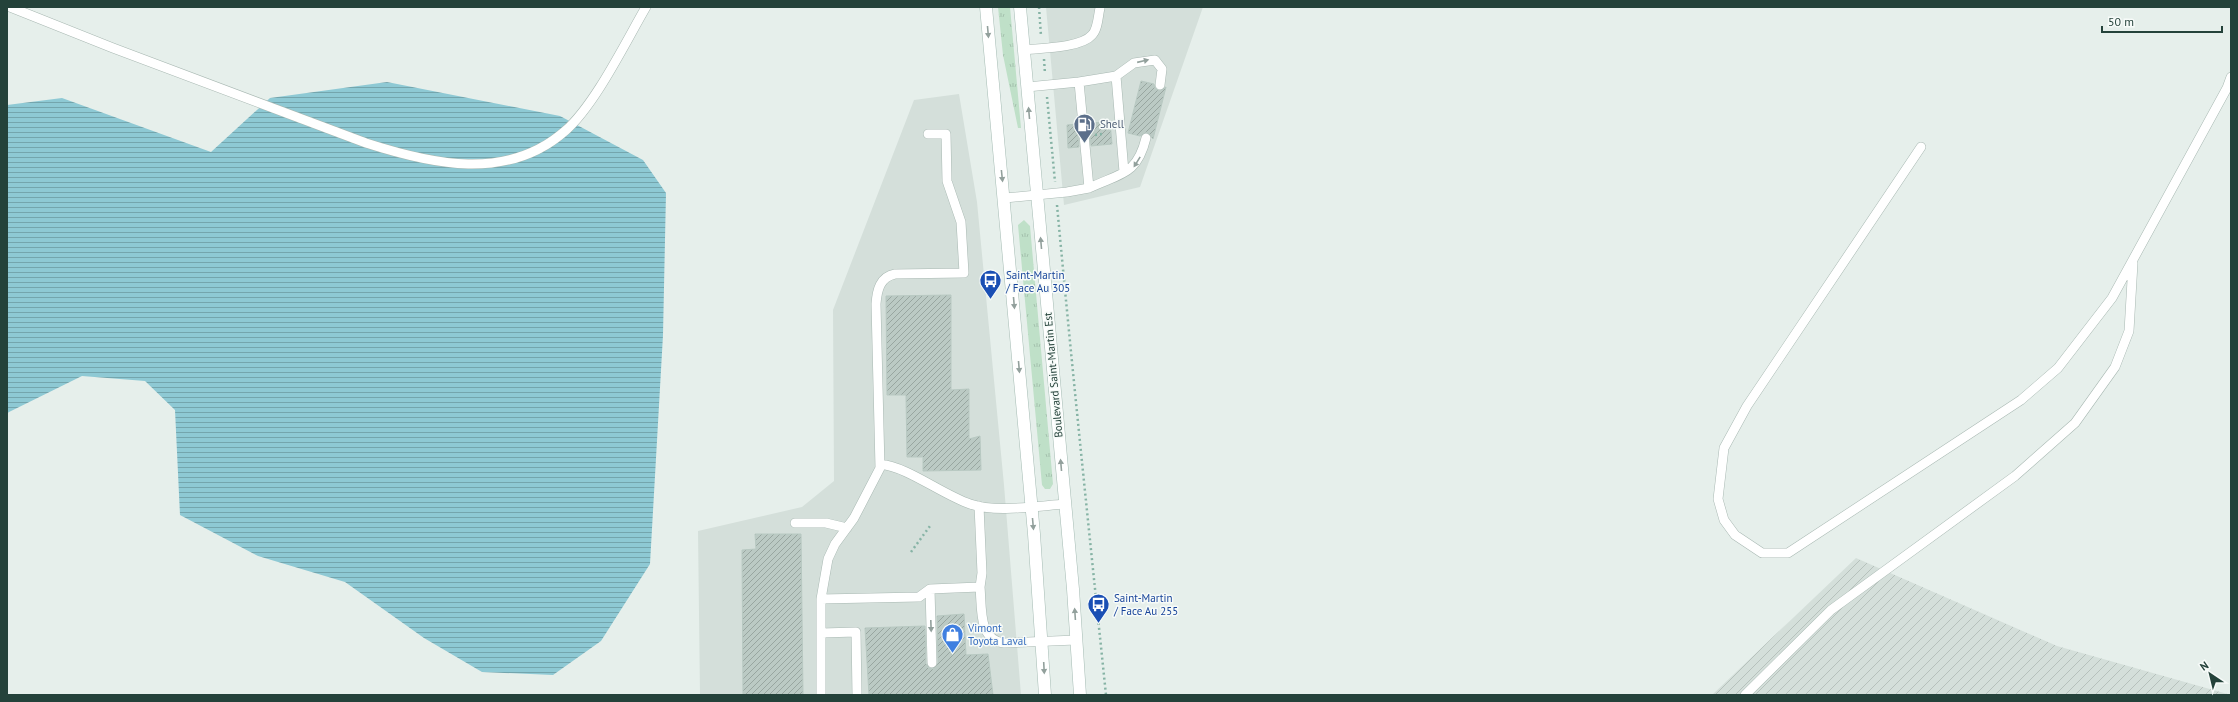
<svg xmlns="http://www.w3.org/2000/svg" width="2238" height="702" viewBox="0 0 2238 702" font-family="'PT Sans',sans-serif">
<defs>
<pattern id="industrial-furrows" width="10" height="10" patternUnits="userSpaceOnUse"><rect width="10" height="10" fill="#d4dfda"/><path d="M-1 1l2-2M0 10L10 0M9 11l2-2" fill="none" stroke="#b6c1bc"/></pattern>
<pattern id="grass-tufts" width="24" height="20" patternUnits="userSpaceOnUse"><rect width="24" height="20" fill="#bfe0c8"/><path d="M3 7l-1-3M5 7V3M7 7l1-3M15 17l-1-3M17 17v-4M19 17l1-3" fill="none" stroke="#a4c1ad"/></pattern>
<pattern id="water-rules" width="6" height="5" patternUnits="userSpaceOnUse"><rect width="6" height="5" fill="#8ec9d4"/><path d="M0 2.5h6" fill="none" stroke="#74a5ad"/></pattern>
<pattern id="building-hatch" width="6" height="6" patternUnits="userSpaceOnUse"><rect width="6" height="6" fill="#bbcac4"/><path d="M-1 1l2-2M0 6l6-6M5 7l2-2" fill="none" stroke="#98a6a0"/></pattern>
</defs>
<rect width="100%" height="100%" fill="#e6efeb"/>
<path fill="#d4dfda" d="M1046,7H1203L1140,187L1064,205Z
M959,94L977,202L1004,485L1021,695H700L698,531L802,507L834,481L833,310L914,100Z"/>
<path fill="url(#industrial-furrows)" d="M1856,558L2057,646L2231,695H1712Z"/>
<path fill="url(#grass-tufts)" d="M998,7H1010L1021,128H1018L1003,55Z
M1024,220L1030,226L1053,484L1050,489H1045L1042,485L1018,225Z"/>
<path fill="url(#water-rules)" d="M387,82L560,116L643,160L666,193L663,335L650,564L601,641L553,675L482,672L424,638L345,582L258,556L180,515L175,410L145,381L82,376L7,413V105L62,98L211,152L270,98Z"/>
<path fill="url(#building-hatch)" stroke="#b8c9c2" d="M1141,81L1154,84L1155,88L1159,91L1166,87L1153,139L1147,132L1140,136L1128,133Z
M1110,122L1112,144L1091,146L1089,123Z
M1077,124L1079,147L1068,148L1067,125Z
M951,295V390L969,389V439L980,436L981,470L923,471V457H907L906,395H887L886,296Z
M755,534H801L803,695H743L742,550L756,549Z
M964,614L966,655L988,654L993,695H869L865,628L925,626L926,664L929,668L933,669L938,663L937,616Z"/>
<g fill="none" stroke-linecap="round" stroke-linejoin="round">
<defs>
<path id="lane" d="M10,7L113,48L366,143C431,164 507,182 565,131C595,105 625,43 646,7
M1023,50C1040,48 1081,48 1092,35C1098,29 1098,16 1100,8
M1116,76L1124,172
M1079,82L1116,76L1134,63L1155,60L1162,69L1160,85
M1921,147L1747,406L1724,448L1718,499L1724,520L1735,535L1762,553H1788L2021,400L2058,368L2112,298L2227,88L2231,77
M1089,188C1121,173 1137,175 1146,138
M1005,198L1067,192L1089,188L1079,82L1027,87
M880,464C908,467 941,494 970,504C996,513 1037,506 1065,504
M979,506L982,573L980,587
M795,523H826L847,528
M930,589L932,663
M821,599L919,597L930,589L980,587C982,607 978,640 1004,643L1076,640
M822,633L856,632L857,695
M821,695V599L828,559L835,544L854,518L880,468L876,304C877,290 880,277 895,274L964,273L961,222L947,181L946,134H928
M1745,695L1831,610L2015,476L2075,423L2115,367L2129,331L2133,263"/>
<path id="secondary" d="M986,7L1034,534L1045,695
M1020,7L1073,589L1080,695"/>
</defs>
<use href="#lane" stroke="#a8b8b2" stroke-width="10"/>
<use href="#secondary" stroke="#a4bbb3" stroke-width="13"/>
<path stroke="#86b3a5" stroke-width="2.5" stroke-dasharray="2 3" stroke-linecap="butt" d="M1039,7L1041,36
M1044,59L1045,74
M1047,97L1055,182
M1095,135L1102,134
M1057,205C1072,368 1089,531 1106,695
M911,552L930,526"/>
<use href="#lane" stroke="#fff" stroke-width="9"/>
<use href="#secondary" stroke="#fff" stroke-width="12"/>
</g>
<defs><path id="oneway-solid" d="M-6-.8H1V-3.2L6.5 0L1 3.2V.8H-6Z"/></defs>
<g fill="#92a09c">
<use href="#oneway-solid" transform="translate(988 32) rotate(85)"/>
<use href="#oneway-solid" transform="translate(1143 61) rotate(-13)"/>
<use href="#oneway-solid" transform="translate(1029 113) rotate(-95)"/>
<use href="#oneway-solid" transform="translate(1137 162) rotate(122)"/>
<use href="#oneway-solid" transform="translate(1002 176) rotate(84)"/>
<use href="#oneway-solid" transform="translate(1041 243) rotate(-95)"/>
<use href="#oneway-solid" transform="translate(1014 303) rotate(85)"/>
<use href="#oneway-solid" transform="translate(1019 367) rotate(85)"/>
<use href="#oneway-solid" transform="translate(1061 465) rotate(-95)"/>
<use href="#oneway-solid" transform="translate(1033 524) rotate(85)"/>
<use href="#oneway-solid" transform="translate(1075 614) rotate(-94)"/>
<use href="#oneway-solid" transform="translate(931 626) rotate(88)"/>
<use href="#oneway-solid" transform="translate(1044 668) rotate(87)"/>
</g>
<defs>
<symbol id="fuel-pin" viewBox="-11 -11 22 30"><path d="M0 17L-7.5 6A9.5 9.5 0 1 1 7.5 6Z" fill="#5c6f8a" stroke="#f7fbf9"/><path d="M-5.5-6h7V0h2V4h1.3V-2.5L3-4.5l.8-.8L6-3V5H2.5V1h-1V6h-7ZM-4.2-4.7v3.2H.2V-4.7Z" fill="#fff"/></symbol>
<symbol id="bus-pin" viewBox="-11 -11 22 30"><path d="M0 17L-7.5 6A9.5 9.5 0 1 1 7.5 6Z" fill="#1a4fb4" stroke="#f7fbf9"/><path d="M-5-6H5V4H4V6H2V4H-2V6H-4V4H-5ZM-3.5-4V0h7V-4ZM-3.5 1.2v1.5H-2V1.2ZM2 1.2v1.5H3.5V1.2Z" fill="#fff"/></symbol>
<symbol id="shop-pin" viewBox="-11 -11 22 30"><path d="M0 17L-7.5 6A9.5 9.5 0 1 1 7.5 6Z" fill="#3f7fe0" stroke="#f7fbf9"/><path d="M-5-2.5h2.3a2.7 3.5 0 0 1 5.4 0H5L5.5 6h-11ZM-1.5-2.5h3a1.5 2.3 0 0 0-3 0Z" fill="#fff"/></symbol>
</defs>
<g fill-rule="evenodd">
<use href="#fuel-pin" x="1072" y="112" width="25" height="34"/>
<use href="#bus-pin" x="978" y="268" width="25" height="34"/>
<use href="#bus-pin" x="1086" y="592" width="25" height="34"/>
<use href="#shop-pin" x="940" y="622" width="25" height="34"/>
</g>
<g text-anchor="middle" stroke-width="3" stroke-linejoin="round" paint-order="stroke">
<g font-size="11" fill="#4e5e75" stroke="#f7fbf9" text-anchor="start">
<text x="1100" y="128">Shell</text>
</g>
<g font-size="11" fill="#164399" stroke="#f7fbf9" text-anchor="start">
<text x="1006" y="279">Saint-Martin<tspan x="1006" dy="13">/ Face Au 305</tspan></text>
<text x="1114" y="602">Saint-Martin<tspan x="1114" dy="13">/ Face Au 255</tspan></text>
</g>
<g font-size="11" fill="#24423a" stroke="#f7fbf9">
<text transform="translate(1053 375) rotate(-95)" y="4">Boulevard Saint-Martin Est</text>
</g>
<g font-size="11" fill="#366cbe" stroke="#f7fbf9" text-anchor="start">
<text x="968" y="632">Vimont<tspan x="968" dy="13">Toyota Laval</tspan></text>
</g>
</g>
<rect width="2238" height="702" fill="none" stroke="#24423a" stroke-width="16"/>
<g transform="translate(2210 674) rotate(325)" stroke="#f7fbf9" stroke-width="3" paint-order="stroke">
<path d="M0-3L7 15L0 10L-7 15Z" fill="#24423a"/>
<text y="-6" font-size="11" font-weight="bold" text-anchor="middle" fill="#24423a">N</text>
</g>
<path d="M2102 26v6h120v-6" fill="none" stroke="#24423a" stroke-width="2"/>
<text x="2108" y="26" font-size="12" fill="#24423a" stroke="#f7fbf9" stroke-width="3" paint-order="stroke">50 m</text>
</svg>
